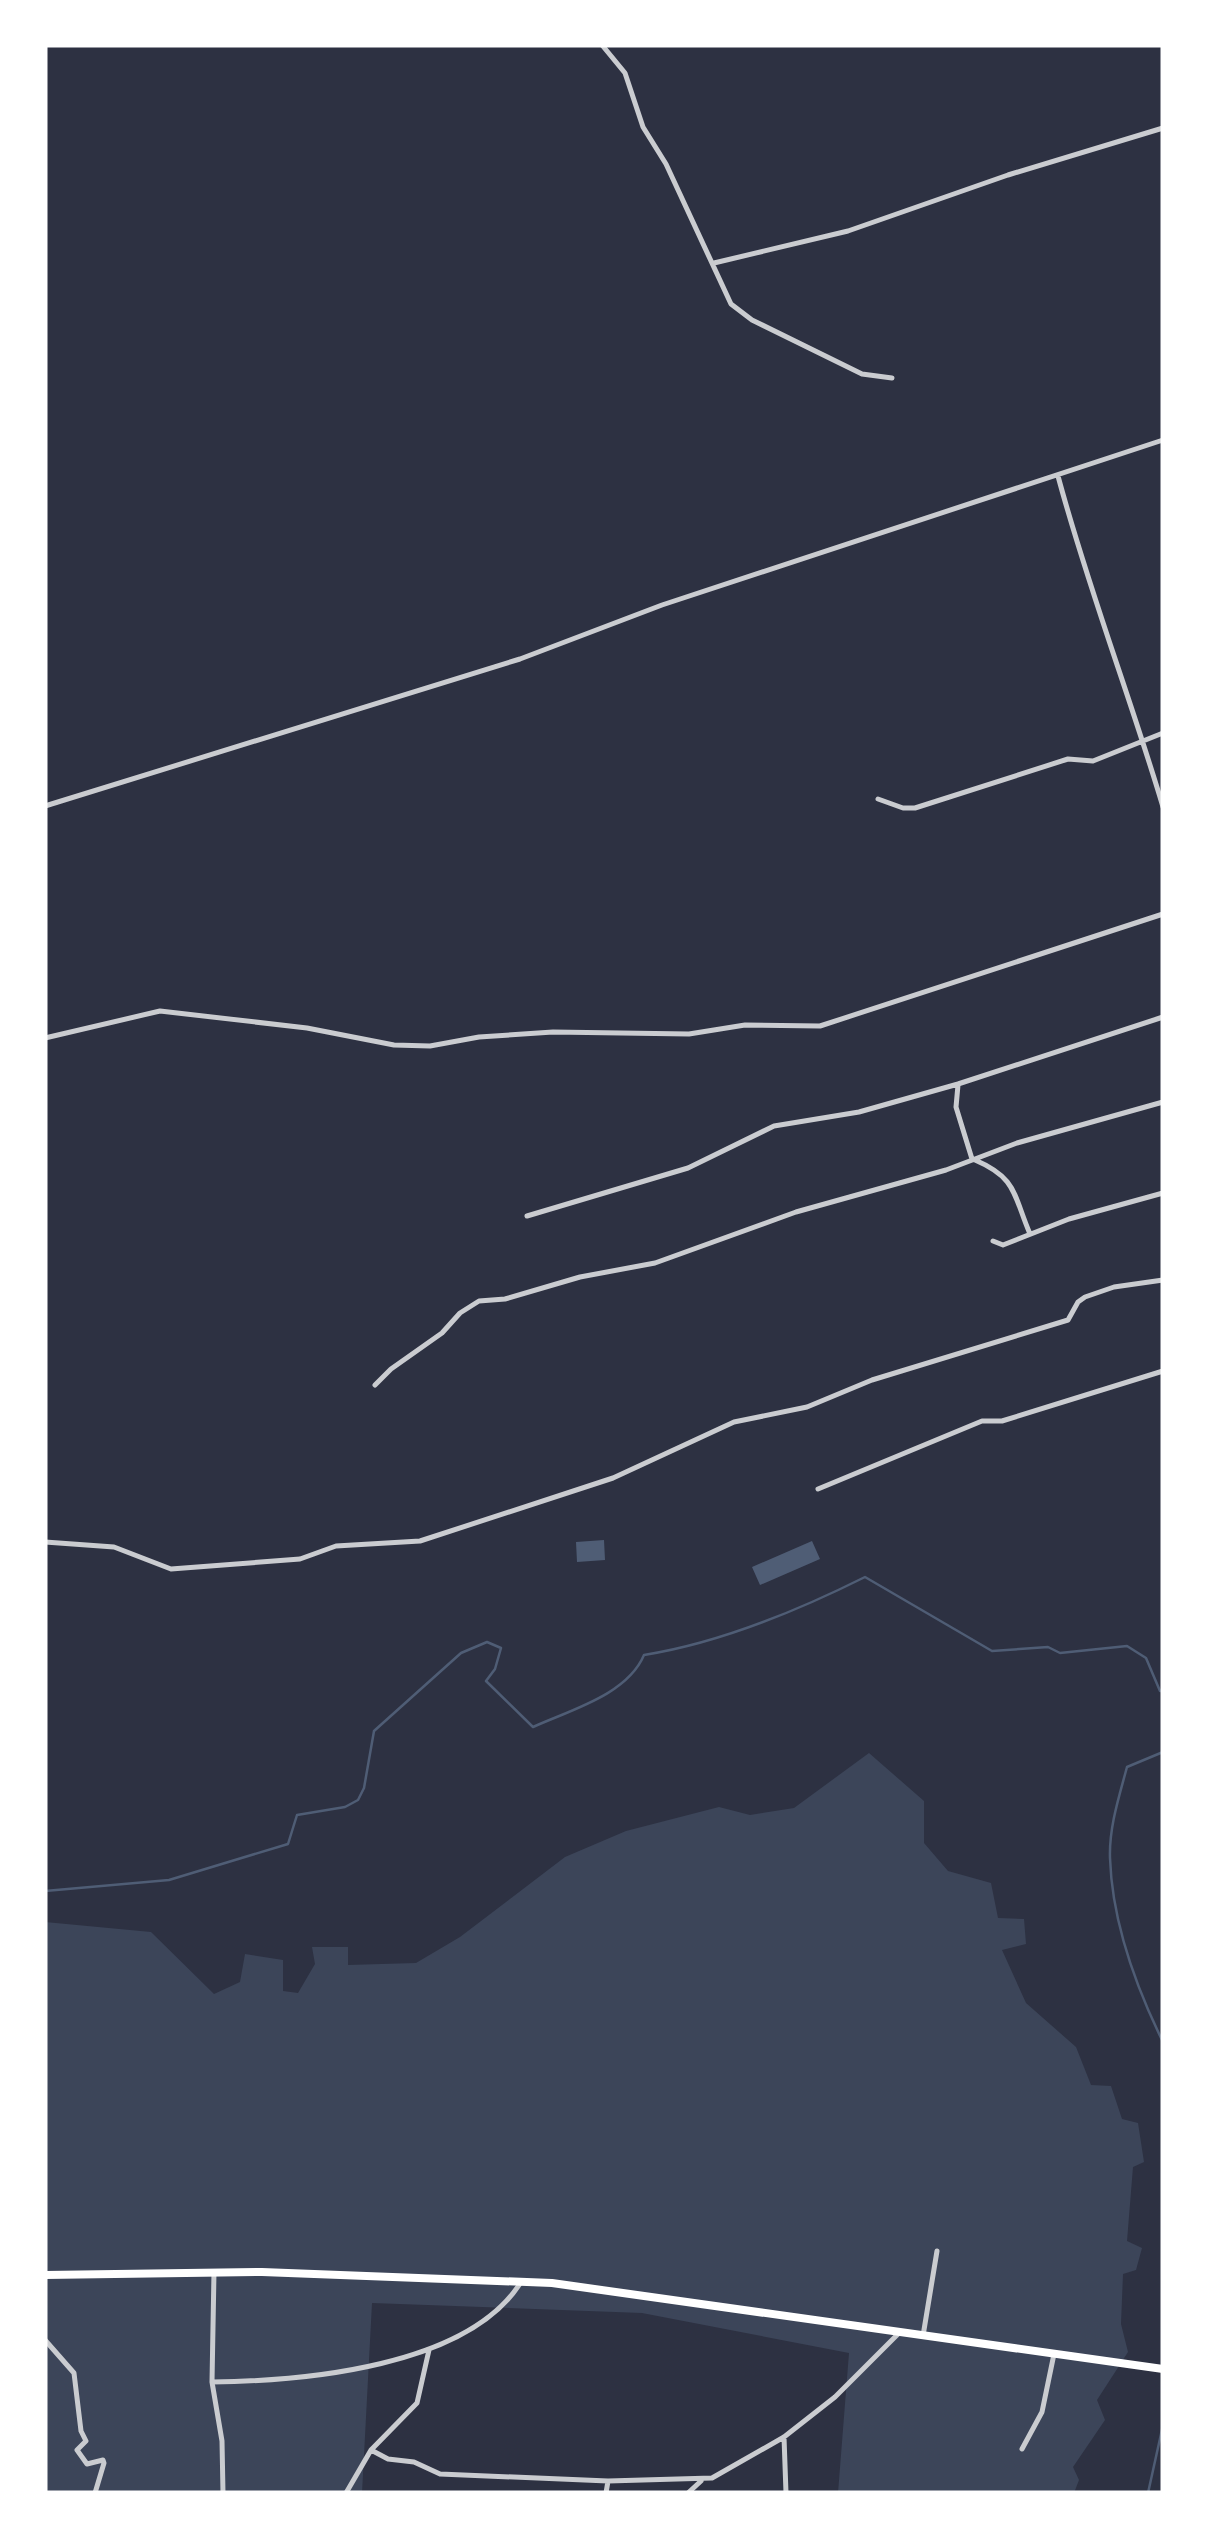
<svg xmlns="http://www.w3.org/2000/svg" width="1208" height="2538" viewBox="0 0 1208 2538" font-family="'PT Sans Narrow',sans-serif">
<rect width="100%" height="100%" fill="#2d3142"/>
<path fill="#3c4559" d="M869,1753L924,1801V1843L948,1871L991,1883L998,1918L1024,1919L1026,1944L1002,1950L1026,2003L1076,2047L1091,2085L1111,2086L1122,2119L1138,2123L1144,2162L1133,2167L1127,2241L1142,2248L1136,2270L1123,2274L1121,2324L1128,2352L1097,2400L1105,2420L1073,2467L1079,2480L1074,2493H838L849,2353L642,2313L372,2303L362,2493H45V1922L151,1932L214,1994L240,1982L245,1954L283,1960V1991L298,1993L315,1964L312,1947H348V1965L416,1963L460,1937L565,1857L626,1831L719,1807L750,1815L794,1808Z"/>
<path fill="#4f5d75" d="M604,1540L605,1560L577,1562L576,1542Z
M812,1541L820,1559L760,1585L752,1567Z"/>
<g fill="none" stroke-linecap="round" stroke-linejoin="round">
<path stroke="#4f5d75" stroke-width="2.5" d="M1163,1752L1127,1767C1119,1797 1109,1827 1110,1858C1112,1920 1136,1987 1163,2042
M45,1891L169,1880L288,1844L297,1815L345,1807L358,1800L364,1788L374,1731L461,1653L487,1642L501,1648L495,1669L486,1681L533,1727C570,1710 627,1695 644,1655C720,1643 797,1611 865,1577L992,1651L1048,1647L1060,1653L1127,1646L1146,1658L1160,1691H1163
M1148,2493L1163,2425"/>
<path stroke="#caccd0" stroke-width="5" d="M602,45L625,73L643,127L666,164L731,304L752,320L862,374L892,378
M714,263L848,231L1008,175L1163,128
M1058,476C1088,588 1130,696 1163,807
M878,799L903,808H915L1068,759L1093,761L1163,733
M45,806L520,659L662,605L1163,440
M45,1038L160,1011L307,1028L394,1045L430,1046L479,1037L553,1032L689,1034L745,1025L820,1026L1163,914
M958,1085L956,1107L972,1159
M975,1160C1017,1178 1013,1194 1030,1234
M527,1216L688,1168L774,1126L859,1112L958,1084L1163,1017
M993,1241L1003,1245L1069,1219L1163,1193
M375,1385L391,1369L442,1333L460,1313L479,1301L505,1299L580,1277L655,1263L796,1212L946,1170L1017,1143L1163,1102
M818,1489L982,1421H1002L1163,1371
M45,1542L114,1547L171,1569L300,1559L336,1546L420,1541L613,1478L734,1422L807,1407L872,1380L1068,1320L1078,1302L1085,1297L1114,1287L1163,1280
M214,2272L212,2382L222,2441L223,2493
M923,2336L937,2251
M45,2340L74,2373L81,2431L86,2441L77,2450L87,2464L103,2460L104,2463L95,2493
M212,2382C304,2381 468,2367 521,2282
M784,2437L786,2493
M1022,2449L1042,2412L1054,2354
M371,2450L388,2459L414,2462L440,2474L608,2481L712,2478L784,2437L835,2397L898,2334
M346,2493L371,2450L417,2403L429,2350
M606,2493L608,2481
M688,2493L701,2481"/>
<path stroke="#fff" stroke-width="8" d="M45,2275L262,2272L552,2283L1163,2369"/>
</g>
<rect width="1208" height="2538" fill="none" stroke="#ffffff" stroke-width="95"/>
</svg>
